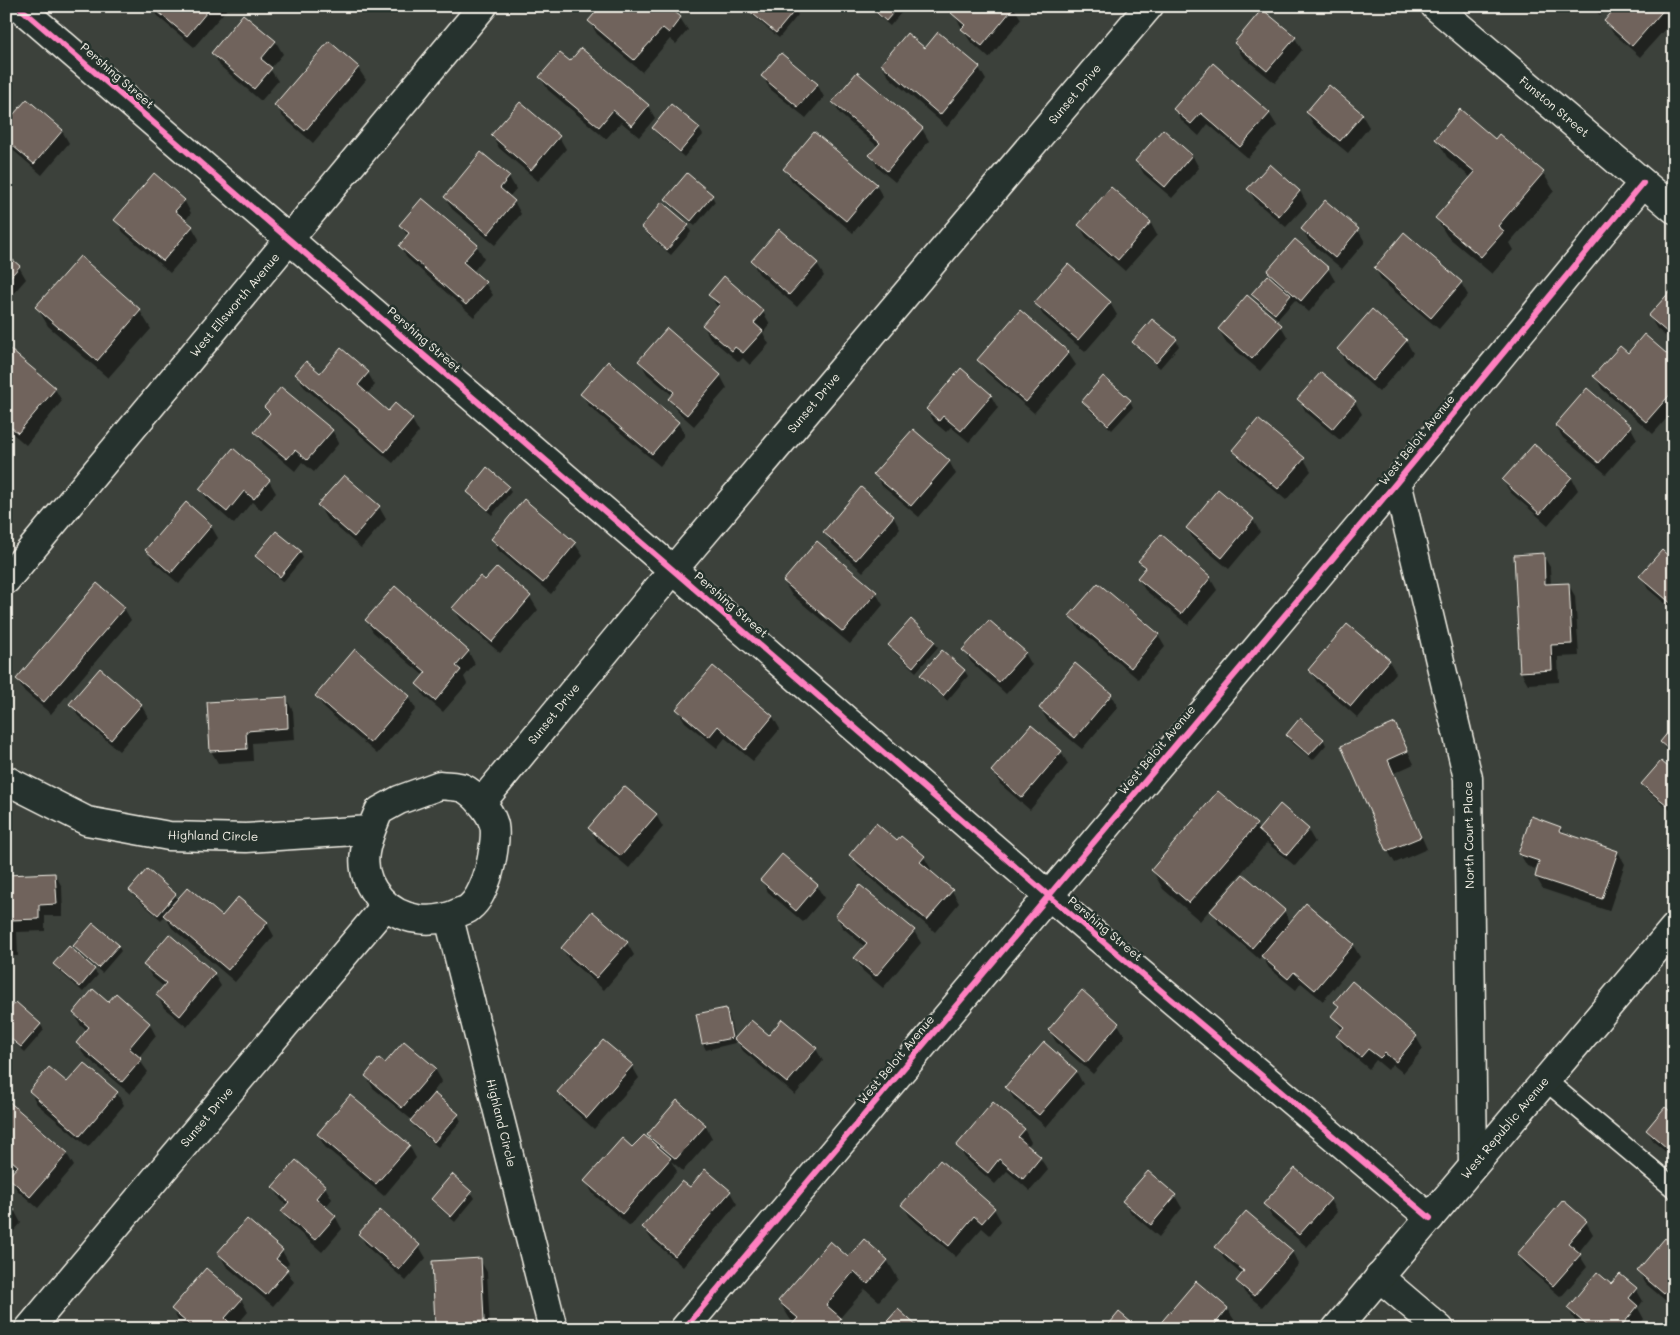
<svg xmlns="http://www.w3.org/2000/svg" width="1680" height="1335" viewBox="0 0 1680 1335" font-family="Mali,sans-serif">
<rect width="100%" height="100%" fill="#3c413b"/>
<filter id="ink" filterUnits="userSpaceOnUse"><feTurbulence type="fractalNoise" baseFrequency=".02" numOctaves="2"/><feDisplacementMap in="SourceGraphic" scale="10" xChannelSelector="R" yChannelSelector="G"/><feConvolveMatrix kernelMatrix="1 2 1 2 8 2 1 2 1" color-interpolation-filters="sRGB"/></filter>
<g filter="url(#ink)">
<path fill="#0007" d="M152,6H225L227,9L194,47L157,16Z
M666,6L680,18L688,30L676,44L670,39L642,72L597,34L590,22Z
M867,6H904L905,8L890,26Z
M946,6H1013L1021,19L989,58L970,41L953,13Z
M1589,6H1607L1600,15Z
M1619,6H1672L1674,19L1640,57L1613,33L1606,21Z
M750,10H795L798,15L779,38L753,16Z
M1263,11L1295,38L1302,50L1275,83L1242,56L1235,43Z
M244,16L276,42L283,54L270,69L278,81L261,101L220,66L213,53Z
M329,43L358,68L366,80L313,143L283,117L276,105Z
M925,49L979,68L986,80L947,127L889,77L882,65Z
M570,63L648,106L655,118L639,137L621,122L606,139L548,90L541,78Z
M763,77L817,84L824,97L806,118L770,89Z
M1329,87L1362,115L1369,127L1348,153L1314,125L1307,113Z
M833,102L922,129L929,141L895,182L878,168L871,156L878,147L840,114Z
M671,106L699,129L703,135L684,157L657,134L654,128Z
M1175,109L1269,113L1277,126L1248,158L1208,124L1199,136L1182,121Z
M6,125L62,131L69,143L42,175L7,145Z
M492,135L559,137L566,149L538,181L499,148Z
M1437,139L1495,141L1543,173L1554,191L1509,243L1513,250L1492,274L1447,236L1436,218L1471,178L1447,157Z
M1192,155L1199,168L1172,198L1144,174L1137,162Z
M785,169L876,185L883,197L853,233L792,181Z
M509,177L516,189L509,197L514,201L521,214L495,245L452,209L445,197Z
M1249,189L1300,191L1307,204L1286,227L1256,202Z
M712,196L715,202L695,226L670,205L666,199Z
M184,200L191,213L185,221L192,227L199,239L170,273L123,232L116,220Z
M1325,202L1358,230L1365,242L1342,269L1309,241L1302,229Z
M1150,222L1157,235L1125,271L1086,237L1079,225Z
M401,225L477,246L484,258L473,272L485,283L493,295L474,317L407,258L400,246L408,237Z
M688,226L691,232L671,255L646,233L642,227Z
M6,256L19,267L26,279L6,302Z
M752,262L817,264L824,276L797,307L759,274Z
M1068,266L1110,303L1117,315L1085,352L1043,315L1036,303Z
M1375,268L1461,283L1468,295L1439,329L1382,281Z
M1328,269L1335,281L1309,312L1295,300L1278,319L1256,300L1253,294L1275,282L1269,272Z
M724,278L763,312L770,324L763,333L769,344L750,365L743,358L739,362L710,338L703,325L718,308L710,295Z
M1674,289V343L1657,329L1650,317Z
M37,307L140,311L151,329L108,378L48,326Z
M1372,310L1406,341L1413,353L1379,392L1345,362L1338,349Z
M1021,312L1068,353L1076,365L1034,413L986,372L979,360Z
M1281,326L1288,338L1260,371L1226,342L1219,330Z
M1176,340L1179,346L1160,368L1137,348L1133,343Z
M6,348L55,389L62,401L26,445L6,428Z
M1628,355L1674,361V410L1653,434L1602,389L1595,376Z
M640,361L720,375L727,388L694,426L677,411L669,399L672,395L647,374Z
M608,363L678,423L685,435L660,466L589,406L582,394Z
M961,370L991,396L998,408L969,442L951,427L946,432L934,422L927,409Z
M368,373L375,385L367,394L388,413L395,405L412,420L419,432L393,463L304,387L297,374L320,375Z
M1299,399L1355,402L1362,414L1340,440L1306,412Z
M1083,401H1130L1133,407L1112,430L1086,407Z
M265,408L332,430L339,443L314,472L302,462L295,471L263,444L256,432L270,415Z
M1556,426H1630L1637,439L1606,474L1563,438Z
M1234,450L1304,459L1311,471L1286,500L1241,462Z
M949,461L956,474L919,517L882,486L875,474Z
M1571,477L1578,490L1548,525L1511,493L1503,481Z
M269,481L276,493L261,510L252,502L234,524L208,501L201,489Z
M508,486L511,492L492,515L471,497L468,492Z
M524,501L575,544L583,556L551,594L499,551L492,539Z
M319,506L379,507L386,519L361,548L326,518Z
M893,516L900,529L863,572L832,544L825,532Z
M1253,520L1260,532L1229,569L1194,540L1187,528Z
M211,526L218,538L179,584L154,562L146,550Z
M817,543L876,593L883,605L850,644L791,594L784,582Z
M300,552L303,558L283,582L260,562L257,556Z
M1543,555L1550,567L1551,585L1568,584L1575,596L1579,656L1558,657L1559,682L1528,684L1521,672Z
M1140,561L1210,578L1217,590L1188,625L1145,590L1138,578L1145,570Z
M1674,562V611L1648,589L1641,576Z
M497,569L530,597L538,610L500,653L461,620L454,608L486,582Z
M124,608L131,620L51,714L24,691L17,679Z
M1071,616L1158,635L1165,647L1138,679L1078,628Z
M366,620L468,651L475,664L464,677L467,684L443,712L424,696L417,684L424,676L373,632Z
M934,642L938,647L916,672L893,651L890,645Z
M964,650L1025,653L1032,665L1006,694L971,662Z
M1389,661L1396,673L1358,718L1317,682L1310,670Z
M713,667L773,717L780,729L753,761L725,738L717,748L685,722L678,710Z
M964,670L968,676L947,701L925,681L921,675Z
M1111,695L1118,707L1082,749L1047,720L1040,708Z
M317,696L409,697L416,709L377,754L324,708Z
M286,698L293,711L295,740L252,743L253,761L218,763L211,751L209,703Z
M71,704L141,705L148,717L119,751L78,716Z
M1395,724L1414,764L1394,773L1427,849L1395,863L1388,851L1343,746Z
M1031,726L1061,752L1068,764L1030,810L1000,784L993,771Z
M1674,727V759L1668,754L1661,742Z
M1287,735L1323,739L1326,745L1313,760L1290,741Z
M1674,773V806L1670,810L1646,790L1643,784Z
M656,815L663,827L629,868L597,841L590,828Z
M1256,825L1259,831L1308,830L1315,842L1295,866L1267,843L1200,921L1163,889L1152,870Z
M1560,828L1564,834L1618,852L1625,864L1609,911L1543,889L1536,877L1538,870L1527,866L1520,854Z
M851,855L924,857L931,869L929,872L952,891L959,903L935,932L858,867Z
M55,874L62,887L63,916H45V931L17,932L18,956H6V877Z
M761,880L817,886L824,898L803,922L768,892Z
M130,890L175,895L178,900L222,917L238,898L267,923L274,936L235,982L172,928L165,916L161,920L134,896Z
M1212,911H1284L1291,923L1353,945L1360,957L1323,1001L1301,983L1296,990L1269,968L1262,956L1259,959L1219,924Z
M836,916L914,931L921,943L883,988L863,971L856,958L865,947L843,928Z
M627,943L634,955L604,990L569,960L562,948Z
M75,946H118L121,951L102,973L78,952Z
M69,948L94,970L98,975L83,992L58,970L55,964Z
M145,965L214,974L221,986L187,1027L164,1008L157,995L164,987L152,977Z
M1082,992L1118,1024L1125,1036L1093,1074L1056,1042L1049,1030Z
M1336,1002L1416,1037L1423,1049L1403,1073L1392,1064L1388,1070L1376,1060L1369,1069L1344,1048L1337,1036L1342,1030L1333,1016L1339,1008Z
M108,1003L149,1023L156,1036L138,1058L148,1072L130,1094L84,1055L77,1043L87,1031L81,1026L74,1013Z
M725,1009L729,1015L735,1043L706,1050L703,1044Z
M6,1015L40,1024L44,1030L25,1052L6,1036Z
M770,1037L816,1049L823,1061L795,1095L743,1051L736,1039Z
M404,1042L435,1069L442,1081L432,1093L458,1115L461,1121L438,1147L414,1127L412,1120L373,1088L366,1076L385,1065Z
M632,1066L639,1078L594,1129L566,1104L559,1092Z
M1076,1071L1083,1084L1046,1127L1014,1099L1007,1087Z
M30,1091L117,1093L124,1105L88,1147L37,1104Z
M6,1101L67,1154L74,1166L38,1208L17,1190L10,1177L16,1170L6,1161Z
M1674,1116V1159L1654,1142L1647,1130Z
M705,1125L712,1138L683,1171L671,1161L677,1171L630,1226L593,1194L586,1181L633,1149L655,1145L649,1135Z
M1024,1129L1031,1142L1027,1147L1040,1158L1048,1170L1030,1191L1007,1171L995,1184L965,1158L958,1146Z
M318,1135L409,1145L416,1158L384,1196L325,1147Z
M296,1162L325,1187L332,1199L325,1208L335,1216L342,1229L322,1252L290,1224L283,1212L288,1206L281,1200L274,1188Z
M1148,1173L1175,1196L1182,1208L1159,1237L1131,1213L1124,1201Z
M690,1189L730,1192L737,1204L683,1267L651,1239L643,1227Z
M471,1192L475,1198L455,1222L436,1205L432,1199Z
M1330,1200L1337,1212L1307,1247L1272,1217L1265,1205Z
M1563,1202L1586,1222L1593,1234L1578,1253L1587,1267L1561,1297L1525,1266L1518,1254Z
M6,1204L14,1210L21,1223L6,1240Z
M903,1205L994,1209L1001,1221L990,1235L982,1228L956,1257L910,1217Z
M360,1235L419,1246L426,1258L406,1281L367,1247Z
M1217,1247L1292,1252L1299,1264L1262,1307L1245,1293L1238,1281L1242,1275L1224,1259Z
M1674,1247V1303L1672,1306L1646,1284L1639,1272Z
M282,1251L289,1263L285,1268L294,1282L273,1306L226,1266L219,1253Z
M848,1259L887,1260L898,1279L879,1301L865,1289L840,1318L846,1329H790L795,1324L790,1319L779,1301Z
M480,1260L487,1272L490,1329H439L436,1324Z
M1196,1283L1227,1309L1235,1321L1228,1329H1161Z
M1636,1289L1643,1301L1638,1308L1644,1319L1636,1329H1585L1575,1321L1568,1308Z
M241,1299L248,1312L234,1328L235,1329H188L179,1322L172,1309Z"/>
<path fill="#6f635b" stroke="#f4f1e8" d="M151,6H212L187,36Z
M601,6H668L681,17L669,33L663,28L634,60L588,21Z
M752,6H793L796,9L776,33L748,10Z
M869,6H899L886,21Z
M952,6H1015L982,46L961,29L965,25L951,13L955,9Z
M1617,6H1667L1632,46L1604,21Z
M1262,9L1296,37L1267,71L1234,43Z
M243,14L276,41L261,59L272,68L254,89L211,53Z
M938,32L980,67L940,115L881,64L907,33L925,48Z
M329,41L359,67L305,131L274,105Z
M581,48L649,105L632,126L613,110L599,127L539,77L560,53L570,61Z
M781,53L818,84L798,107L761,76Z
M1213,63L1270,113L1240,147L1201,113L1191,124L1173,109Z
M857,72L923,128L887,171L869,155L880,143L832,102Z
M1329,85L1363,114L1340,141L1306,112Z
M27,99L63,130L34,164L6,140V123Z
M520,102L560,136L531,170L491,135Z
M671,104L700,128L680,152L652,128Z
M1460,109L1495,139L1499,134L1544,172L1498,226L1504,231L1481,257L1435,218L1475,172L1435,139Z
M1163,129L1192,155L1165,187L1135,161Z
M814,132L877,184L846,221L783,169Z
M481,152L510,176L500,188L515,201L488,234L444,197Z
M1270,164L1300,191L1279,216L1247,189Z
M154,173L185,200L175,211L193,226L163,261L114,220Z
M687,173L713,195L691,221L665,199Z
M1111,187L1151,222L1118,260L1078,225Z
M422,198L478,245L463,262L486,282L466,305L399,246L409,233L399,225Z
M1325,200L1359,229L1335,258L1301,229Z
M662,202L689,225L667,250L641,227Z
M779,229L818,263L789,295L751,261Z
M1404,232L1462,282L1431,318L1374,268Z
M1295,239L1329,268L1301,301L1267,271Z
M6,254L20,266L6,282Z
M80,256L141,310L97,361L35,307Z
M1068,264L1111,302L1078,340L1034,303Z
M1268,275L1291,295L1275,314L1251,294Z
M724,276L764,311L754,323L763,331L743,353L735,347L732,351L702,325L720,304L708,295Z
M1674,287V338L1648,316Z
M1247,295L1282,325L1252,359L1218,329Z
M1372,309L1407,340L1372,381L1337,349Z
M1020,310L1069,352L1026,402L977,360Z
M1152,319L1177,339L1156,363L1132,342Z
M667,328L721,375L687,415L668,399L674,392L638,361Z
M1644,334L1674,360V390L1646,422L1593,376L1620,346L1628,353Z
M6,346L56,388L18,433L6,423V407L8,405L6,403Z
M341,348L369,372L358,385L388,411L395,403L413,419L385,452L295,374L306,361L320,373Z
M608,361L679,422L652,454L580,394Z
M961,368L992,395L961,431L943,416L939,421L926,409Z
M1321,372L1356,401L1332,429L1297,399Z
M1103,376L1131,400L1108,425L1082,401Z
M281,387L333,430L307,460L295,450L287,459L254,432L270,413L264,407Z
M1587,388L1631,426L1599,463L1555,425Z
M1258,419L1305,458L1278,489L1232,450Z
M913,429L950,461L911,506L873,474Z
M1534,444L1572,477L1540,514L1502,480Z
M233,448L270,480L254,499L244,491L227,512L199,489Z
M487,467L509,486L488,510L467,492Z
M344,475L380,506L354,537L317,505Z
M861,487L894,516L856,560L823,532Z
M1218,489L1254,519L1222,558L1186,528Z
M524,499L576,543L543,583L491,539Z
M186,502L212,525L171,573L145,550Z
M276,531L301,551L280,577L255,556Z
M1161,534L1211,577L1181,614L1137,578L1146,567L1138,561Z
M817,541L877,592L843,632L783,581Z
M1662,550L1674,561V606L1639,576Z
M1544,553L1545,584L1569,583L1572,644L1551,645L1552,670L1520,672L1514,555Z
M497,567L531,596L492,642L452,608L480,576L485,580Z
M97,583L125,607L44,702L16,679Z
M1098,583L1159,634L1131,668L1069,616Z
M395,586L469,651L456,666L461,670L435,701L416,684L426,672L365,620Z
M911,619L935,641L913,667L888,645Z
M989,620L1026,652L999,682L962,650Z
M1347,624L1390,660L1351,706L1308,670Z
M355,649L410,696L370,743L315,696Z
M942,650L965,670L943,696L920,675Z
M1075,663L1112,694L1075,738L1039,708Z
M713,666L773,716L745,750L718,726L709,737L676,709Z
M100,668L142,704L111,740L69,704Z
M287,697L288,728L246,731L247,749L210,751L207,702Z
M1300,718L1324,739L1309,755L1286,735Z
M1395,723L1408,751L1388,760L1421,837L1387,851L1341,746Z
M1031,725L1062,751L1022,798L991,771Z
M1674,725V754L1660,742Z
M1661,761L1674,772V797L1667,805L1641,784Z
M624,786L657,814L621,856L588,828Z
M1218,791L1257,824L1189,903L1151,870Z
M1280,804L1309,829L1287,855L1258,830Z
M1531,816L1561,827L1559,831L1618,851L1602,899L1535,877L1539,861L1518,854Z
M876,823L897,841L901,836L925,856L920,862L953,890L927,920L849,855Z
M782,854L818,885L796,911L760,880Z
M147,869L176,894L158,915L129,890Z
M55,873L57,904L39,905V919L11,920V944H6V875Z
M1243,874L1285,910L1252,948L1210,911Z
M860,885L915,930L876,976L854,958L867,943L835,916Z
M188,887L222,916L238,897L268,922L228,970L163,915Z
M1306,903L1354,944L1315,990L1294,972L1288,979L1261,956Z
M592,911L628,942L596,978L561,948Z
M93,923L119,945L98,968L73,946Z
M169,934L215,973L180,1016L156,995L166,983L143,965Z
M69,946L95,969L80,987L53,964Z
M1352,981L1417,1036L1396,1062L1385,1053L1380,1058L1368,1049L1361,1057L1336,1036L1344,1027L1331,1016L1339,1006L1334,1002Z
M93,989L108,1002L116,993L150,1023L129,1048L142,1059L122,1082L76,1043L89,1027L73,1013Z
M1082,990L1119,1023L1086,1063L1048,1030Z
M16,1002L41,1024L21,1047L6,1035V1013Z
M726,1008L732,1038L702,1044L696,1014Z
M782,1019L817,1048L787,1083L734,1039L751,1020L769,1035Z
M603,1040L633,1065L587,1118L557,1092Z
M404,1041L436,1068L402,1108L365,1076L379,1058L385,1063Z
M1044,1042L1077,1071L1039,1115L1005,1087Z
M84,1063L118,1092L80,1136L29,1091L49,1067L67,1082Z
M434,1093L459,1114L434,1142L410,1121Z
M350,1095L410,1145L376,1184L317,1134Z
M6,1099L68,1153L30,1197L8,1177L18,1166L6,1156Z
M677,1100L706,1125L676,1159L647,1135Z
M993,1102L1025,1129L1018,1137L1041,1157L1023,1179L999,1159L988,1173L956,1146Z
M1665,1107L1674,1114V1154L1646,1130Z
M644,1135L671,1158L622,1214L584,1181L622,1138L632,1147Z
M296,1160L326,1186L316,1198L336,1216L315,1240L281,1212L289,1202L272,1187Z
M940,1160L995,1208L982,1223L974,1216L949,1246L901,1205Z
M1295,1168L1331,1199L1299,1235L1263,1204Z
M705,1169L731,1191L675,1256L642,1227L682,1181L690,1187Z
M1148,1171L1176,1195L1151,1225L1122,1201Z
M452,1174L472,1192L451,1217L431,1199Z
M1563,1200L1587,1221L1568,1243L1581,1254L1553,1286L1517,1254Z
M6,1202L15,1210L6,1220Z
M380,1210L420,1245L399,1270L358,1234Z
M1246,1211L1293,1251L1254,1296L1236,1281L1244,1271L1215,1247Z
M247,1219L283,1250L276,1259L288,1269L266,1295L217,1253Z
M1665,1238L1674,1245V1283L1664,1294L1637,1271Z
M864,1239L888,1260L868,1284L854,1271L826,1305L841,1318L833,1329H788L798,1318L778,1301L830,1241L848,1257Z
M481,1258L484,1321L435,1324L432,1261Z
M206,1268L242,1299L225,1318L236,1329H194L171,1309Z
M1597,1272L1611,1284L1620,1274L1637,1288L1629,1298L1638,1306L1619,1329H1591L1567,1308Z
M1196,1281L1228,1308L1211,1329H1161L1158,1326Z
M898,1309L920,1329H880Z
M1119,1312L1139,1329H1105Z
M930,1321L938,1329H923Z
M156,1322L164,1329H150Z"/>
<g fill="none" stroke-linecap="round" stroke-linejoin="round">
<defs>
<path id="lane" d="M1545,1080L1674,1188"/>
<path id="street" d="M18,6L673,570L1049,896L1430,1218
M1435,6L1674,209
M1397,482L1468,778L1473,1166
M6,580L483,6
M6,780L87,821L169,836L246,838L370,830
M440,785C447,786 457,786 463,788C474,793 489,810 493,822C498,833 491,866 487,878C483,888 479,900 470,907C468,910 463,911 460,912C434,925 400,922 380,899C354,870 365,843 379,811L399,800Z
M481,803L673,570L1149,6
M449,918L553,1329
M1379,1277L1440,1329
M29,1329L386,905
M684,1329L1397,482L1643,183"/>
<path id="secondary" d="M1336,1329L1674,928"/>
</defs>
<use href="#lane" stroke="#f4f1e8" stroke-width="22"/>
<use href="#street" stroke="#f4f1e8" stroke-width="31"/>
<use href="#secondary" stroke="#f4f1e8" stroke-width="31"/>
<use href="#lane" stroke="#26332d" stroke-width="19"/>
<use href="#street" stroke="#26332d" stroke-width="28"/>
<use href="#secondary" stroke="#26332d" stroke-width="28"/>
<defs>
<path id="cycleway" d="M18,6L673,570L1049,896L1430,1218
M684,1329L1397,482L1643,183"/>
</defs>
<use href="#cycleway" stroke="#26332d" stroke-width="9"/>
<use href="#cycleway" stroke="#ff80c0" stroke-width="6"/>
</g>
</g>
<g text-anchor="middle" stroke-width="5" stroke-linejoin="round" paint-order="stroke">
<g font-size="12" fill="#f4f1e8" stroke="#26332d">
<text transform="translate(117 76) rotate(41)" y="4">Pershing Street</text>
<text transform="translate(1075 94) rotate(-50)" y="4">Sunset Drive</text>
<text transform="translate(1554 107) rotate(40)" y="4">Funston Street</text>
<text transform="translate(235 305) rotate(-50)" y="4">West Ellsworth Avenue</text>
<text transform="translate(424 340) rotate(41)" y="4">Pershing Street</text>
<text transform="translate(814 403) rotate(-50)" y="4">Sunset Drive</text>
<text transform="translate(1417 440) rotate(-51)" y="4">West Beloit Avenue</text>
<text transform="translate(731 605) rotate(41)" y="4">Pershing Street</text>
<text transform="translate(554 714) rotate(-51)" y="4">Sunset Drive</text>
<text transform="translate(1157 750) rotate(-50)" y="4">West Beloit Avenue</text>
<text transform="translate(1469 835) rotate(-91)" y="4">North Court Place</text>
<text transform="translate(213 836) rotate(1)" y="4">Highland Circle</text>
<text transform="translate(1105 929) rotate(40)" y="4">Pershing Street</text>
<text transform="translate(896 1060) rotate(-50)" y="4">West Beloit Avenue</text>
<text transform="translate(207 1117) rotate(-50)" y="4">Sunset Drive</text>
<text transform="translate(501 1123) rotate(76)" y="4">Highland Circle</text>
<text transform="translate(1505 1128) rotate(-50)" y="4">West Republic Avenue</text>
</g>
</g>
<rect width="1680" height="1335" fill="none" stroke="#26332d" stroke-width="25"/>
<rect x="12" y="12" width="1655" height="1310" fill="none" stroke="#f4f1e8" stroke-width="2" filter="url(#ink)"/>
</svg>
